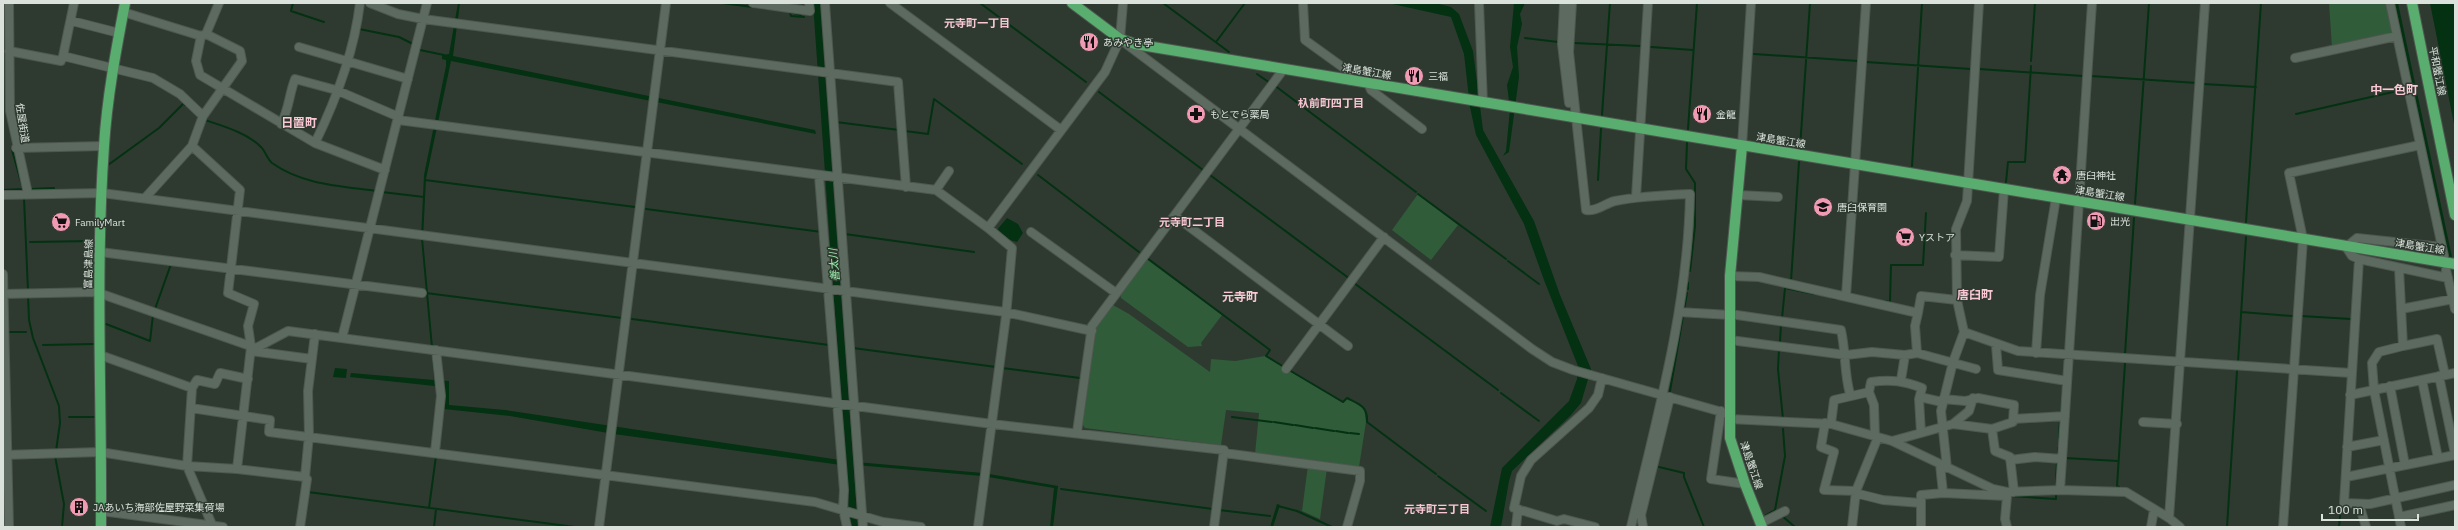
<svg xmlns="http://www.w3.org/2000/svg" width="2458" height="530" viewBox="0 0 2458 530" font-family="'IBM Plex Sans','Noto Sans JP',sans-serif">
<rect width="100%" height="100%" fill="#2e3a30"/>
<path fill="#305c39" d="M2329,3H2387L2394,33L2332,48Z
M1418,194L1458,225L1431,260L1392,230Z
M1145,258L1222,315L1201,343L1202,346L1188,347L1121,298L1120,293Z
M1113,305L1129,314L1210,372L1211,359L1235,361L1265,356L1343,403L1347,398L1364,407L1366,422L1359,467L1255,454L1259,413L1226,410L1221,445L1085,428L1082,424L1095,327Z
M1308,465L1327,468L1320,519L1302,511Z"/>
<path fill="#033112" d="M458,3H460L453,56L815,130L816,134L451,61L426,179L423,239L436,380L449,381V405L505,410L840,460L841,465L614,434L510,416L444,409V387L350,377L351,373L434,380L421,238L424,175L446,66V60L442,59V55L449,54Z
M813,3H821L858,527H850Z
M1388,3H1435L1451,7L1459,14L1473,51L1483,130L1534,221L1560,295L1591,369L1581,403L1570,416L1512,471L1509,481L1501,527H1490L1502,468L1569,401L1577,379L1578,366L1544,280L1524,224L1476,135L1470,107L1464,54L1451,17Z
M1514,3H1525L1520,14L1522,24L1517,47L1519,77L1509,152L1503,156L1506,151L1510,109L1507,85L1513,67L1510,47Z
M2393,3H2398L2452,257L2446,256Z
M2430,3H2455V129Z
M1007,218L1018,224L1023,233L1017,242L1006,239L996,231Z
M335,368L347,369L346,378L333,377Z
M856,462L983,473L1058,486L1053,527H1050L1054,488L982,476L856,465Z
M1277,504L1280,505L1273,527H1270Z"/>
<g fill="none" stroke-linecap="round" stroke-linejoin="round">
<path stroke="#033112" stroke-width="2" d="M293,3L291,11L324,22
M722,3L768,9
M980,3L1086,82
M1163,3L1229,52
M790,12L791,16L804,17
M791,12L801,15
M359,29L399,37L413,44
M1525,38L1558,42
M1216,42L1245,3
M1574,43L1640,46
M1651,47L1693,50
M420,50L444,55
M1754,54L1858,61
M2031,61L2035,3
M1866,62L1971,69
M1979,69L2083,76
M1257,74L1270,83
M2091,76L2197,83
M2203,84L2256,87
M1274,85L1416,192
M1099,92L1203,170
M2296,114L2406,89
M1602,115L1610,3
M205,120C223,126 248,133 262,148C266,153 268,160 272,163C303,185 341,186 377,191
M836,122L899,130
M1688,129L1697,3
M905,131L928,134L934,99L1022,164
M1687,143L1686,169L1695,183V226L1690,271
M1800,148L1810,3
M108,165L159,128L184,103L185,105
M1912,166L1922,3
M1038,175L1139,252
M1210,175L1350,279
M425,180L635,207
M1598,180L1601,129
M2006,182L2008,162H2025L2031,66
M31,189L54,188
M3,190L23,189L12,150
M382,192L424,197
M1418,194L1506,259
M24,198L28,291
M2135,204L2149,3
M646,209L822,232
M2246,222L2261,3
M845,234L974,252
M30,242L93,241
M1147,258L1270,350L1266,356L1284,367
M1508,261L1539,284
M1791,281L1799,162
M1354,283L1498,390
M1688,289V283
M426,293L622,318
M28,295L29,320L33,338L59,406L60,423L56,451
M1832,298L1837,299
M1885,301L1890,302L1891,265H1923L1926,213
M155,309L171,264
M1684,310L1687,293
M2241,312L2292,316
M2301,316L2351,319
M1782,318L1785,288L1814,294
M632,319L829,345
M106,324L150,341L153,315
M7,332H26
M1780,342L1781,324
M43,345L94,344
M853,348L996,367
M1779,349L1778,369L1783,419
M2125,354L2134,218
M2238,362L2246,237
M1002,368L1080,378
M1289,370L1343,402L1347,398C1359,404 1368,406 1367,422L1436,474
M1670,391L1683,316
M1501,393L1539,421
M2061,413L2063,390
M69,417H94
M1232,417L1272,422
M1274,422L1293,425
M1295,425L1313,428
M1315,428L1334,431
M1336,431L1348,433
M1350,433L1359,434
M2059,438L2060,418
M2058,448V456
M55,456L64,504L62,527
M2065,458L2118,461
M1659,467L1684,473V477L1704,527
M1438,476L1486,511
M2056,483L2057,462
M2119,487L2117,486L2125,363
M1061,489L1213,509
M308,492L575,527
M2011,496L2056,499V494
M1278,506L1297,511L1332,527
M429,508L436,456
M1219,510L1270,516
M1775,510L1785,456L1783,429
M1766,515L1775,510
M1781,515L1795,527
M434,527L436,509
M2227,527L2237,371
M2339,527L2341,506"/>
<defs>
<path id="minor" d="M9,3L10,111L28,194
M74,3L63,56L153,78L180,94L203,116
M370,3L398,14L423,19L898,82L906,187
M753,3L810,11L809,3
M825,3L863,527
M890,3L1061,130
M1303,3L1305,40L1348,71L1351,81
M1479,3L1483,103
M1564,3L1562,44L1569,103
M1572,3L1569,52L1586,210C1596,212 1606,203 1615,201C1640,196 1665,195 1690,194C1688,308 1657,417 1631,527
M2390,3L2444,256
M123,12L201,36L196,61L200,75L315,143L385,170
M72,21L119,33
M206,34L219,3
M1125,43L1532,349L1552,362L1573,370L1729,414
M299,47L408,79
M9,51L61,61L63,56
M2295,58L2397,36
M1368,83L1371,90L1422,129
M398,120L936,190L988,228L1012,248L1006,316L978,527
M281,124C289,110 289,94 295,79L336,90L399,117
M315,143C337,98 354,53 360,3
M192,146L240,190L228,293L254,304L248,326L251,347L237,469
M1742,146L1751,3
M16,148L104,146
M819,176L844,490L843,509L847,527
M936,190L949,171
M3,195L102,193L1005,312L1092,331
M1738,195L1778,197
M1636,197L1648,3
M145,198L192,146L203,116L242,61L240,51L206,34L201,36
M1175,216L1348,346
M988,228L1105,72L1120,39L1123,3
M1031,232L1116,293
M2442,247L2357,238L2346,247L2352,256L2359,259L2344,503L2370,504L2455,485
M100,252L422,293
M1955,255L1999,257L2004,189
M2359,259L2448,278
M2399,268L2403,346L2379,352L2372,363L2374,390L2401,527
M2446,270L2455,309
M3,274L9,527
M1730,276L1759,277L1918,313L1915,326L1917,353
M3,294L96,292L256,348L288,331L992,424L1224,450L1214,527
M1846,296L1866,3
M2401,309L2453,299
M1679,312L1730,315
M1918,313L1921,296L1957,300
M1730,314L1841,330C1846,352 1844,373 1850,394
M1964,332L2018,351L2351,373
M342,338L427,3
M1730,340L1846,355L1872,352L1905,355L1917,353L1976,369
M1996,345L1998,370L2067,381
M2403,346L2437,339L2445,375
M251,351L312,359
M2036,353L2040,295L2056,198
M100,355L192,388L187,466L213,527
M1286,369L1384,237
M2439,376L2455,454
M1901,380L1905,355
M2422,380L2438,458
M2390,386L2405,465
M192,388L197,380L215,384L220,373L248,379
M1869,392L1874,405L1875,436
M2350,395L2455,373
M1920,397L1942,402
M191,408L270,420L269,432L815,502L883,522L921,527
M1721,411L1711,479L1745,484
M1729,419L1831,424L1892,441L1993,489L2007,492L2060,490L2126,492L2169,518L2180,527
M2013,419L2065,416
M2143,422L2177,424
M1825,423L1821,447L1834,452L1824,490L1856,491
M1831,424L1834,400L1869,392L1871,382C1891,379 1904,381 1922,388L1919,399L1921,433L1953,424L1992,429L2013,422L2014,405L1978,398L1965,401L1943,399
M1953,424L1969,411L1973,398
M1992,429L1995,451L2010,457L2014,492
M1077,432L1092,326L1283,70
M1892,441L1921,433
M2347,447L2384,440
M435,452L441,396L436,350
M1224,453L1360,471V481L1347,527
M3,455L100,452L187,466L237,469L305,477L309,435L308,391L315,334
M2010,460L2035,457L2062,459
M1940,464L1943,493
M1947,468L1941,411L1953,362L1964,332L1957,300L1956,229L1967,201L1979,3
M2346,477L2455,455
M2060,490L2092,3
M1855,493L1883,500L1921,503V495L1943,493L2006,496
M2007,496L2005,519L2007,527
M1921,503V527
M2359,504L2366,527
M101,511L223,527
M2399,517L2455,505
M2169,518L2205,3
M1761,523L1785,511
M300,527L307,479L305,477
M599,527L666,3
M1516,527L1518,509
M1595,527L1564,519L1557,521L1514,508L1521,476L1531,460L1589,408L1598,395L1602,378
M1643,527L1641,515L1670,397
M1852,527L1856,491L1878,437
M2151,527L2154,510
M2283,527L2303,239L2289,173L2420,145"/>
<path id="major" d="M1072,3L1120,39L1135,44L2455,264
M2412,3L2455,215
M1742,146L1730,276V438L1745,484L1762,527
M101,527C102,400 95,273 104,146C107,98 116,50 125,3"/>
</defs>
<use href="#minor" stroke="#4d574f" stroke-width="10"/>
<use href="#major" stroke="#4d574f" stroke-width="12"/>
<use href="#minor" stroke="#5d6a5f" stroke-width="8"/>
<use href="#major" stroke="#59ad6f" stroke-width="10"/>
</g>
<defs>
<symbol id="restaurant-disc" viewBox="-11 -11 22 22"><circle r="9.5" fill="#f19ab4" stroke="#2e3a30"/><path d="M-5-6h1v4h1v-4h1v4h1v-4h1v5L-1.5 .5V6h-2V.5L-5-1ZM5-6V6H3V1.5H1.5Q1.5-4 5-6Z" fill="#111"/></symbol>
<symbol id="pharmacy-disc" viewBox="-11 -11 22 22"><circle r="9.5" fill="#f19ab4" stroke="#2e3a30"/><path d="M-2-6h4v4h4v4h-4v4h-4v-4h-4v-4h4Z" fill="#111"/></symbol>
<symbol id="temple-disc" viewBox="-11 -11 22 22"><circle r="9.5" fill="#f19ab4" stroke="#2e3a30"/><path d="M0-6L5-2H3V0L6.5 2.5H4V6H1.5V3h-3V6H-4V2.5H-6.5L-3 0V-2H-5Z" fill="#111"/></symbol>
<symbol id="school-disc" viewBox="-11 -11 22 22"><circle r="9.5" fill="#f19ab4" stroke="#2e3a30"/><path d="M0-5L7-2L0 1L-7-2ZM-4 1L0 2.5L4 1V4Q0 6-4 4Z" fill="#111"/></symbol>
<symbol id="fuel-disc" viewBox="-11 -11 22 22"><circle r="9.5" fill="#f19ab4" stroke="#2e3a30"/><path d="M-5.5-6h7V0h2V4h1.3V-2.5L3-4.5l.8-.8L6-3V5H2.5V1h-1V6h-7ZM-4.2-4.7v3.2H.2V-4.7Z" fill="#111"/></symbol>
<symbol id="supermarket-disc" viewBox="-11 -11 22 22"><circle r="9.5" fill="#f19ab4" stroke="#2e3a30"/><path d="M-6-5.5h2.5l.6 2H6L4.5 2H-2.5L-4.4-4H-6ZM-1.5 3.2a1.3 1.3 0 1 0 .1 0ZM3 3.2a1.3 1.3 0 1 0 .1 0Z" fill="#111"/></symbol>
<symbol id="building-disc" viewBox="-11 -11 22 22"><circle r="9.5" fill="#f19ab4" stroke="#2e3a30"/><path d="M-4-6H4V6H1V3H-1V6H-4ZM-2.5-4.3h1.7v1.8h-1.7ZM.8-4.3h1.7v1.8H.8ZM-2.5-1h1.7V.8h-1.7ZM.8-1h1.7V.8H.8Z" fill="#111"/></symbol>
</defs>
<g fill-rule="evenodd">
<use href="#restaurant-disc" x="1078" y="31" width="22" height="22"/>
<use href="#restaurant-disc" x="1403" y="65" width="22" height="22"/>
<use href="#pharmacy-disc" x="1185" y="103" width="22" height="22"/>
<use href="#restaurant-disc" x="1691" y="103" width="22" height="22"/>
<use href="#temple-disc" x="2051" y="164" width="22" height="22"/>
<use href="#school-disc" x="1812" y="196" width="22" height="22"/>
<use href="#fuel-disc" x="2085" y="210" width="22" height="22"/>
<use href="#supermarket-disc" x="50" y="211" width="22" height="22"/>
<use href="#supermarket-disc" x="1894" y="226" width="22" height="22"/>
<use href="#building-disc" x="68" y="496" width="22" height="22"/>
</g>
<g text-anchor="middle" stroke-width="3" stroke-linejoin="round" paint-order="stroke">
<g font-size="10" fill="#dae2db" stroke="#2e3a30" text-anchor="start">
<text x="1103" y="46">あみやき亭</text>
<text x="1428" y="80">三福</text>
<text x="1210" y="118">もとでら薬局</text>
<text x="1716" y="118">金龍</text>
<text x="2076" y="179">唐臼神社</text>
<text x="1837" y="211">唐臼保育園</text>
<text x="2110" y="225">出光</text>
<text x="75" y="226">FamilyMart</text>
<text x="1919" y="241">Yストア</text>
<text x="93" y="511">JAあいち海部佐屋野菜集荷場</text>
</g>
<g font-size="10" fill="#dae2db" stroke="#2e3a30">
<text transform="translate(1367 71) rotate(10)" y="4">津島蟹江線</text>
<text transform="translate(2438 71) rotate(79)" y="4">平和蟹江線</text>
<text transform="translate(23 123) rotate(81)" y="4">佐屋街道</text>
<text transform="translate(1781 140) rotate(9)" y="4">津島蟹江線</text>
<text transform="translate(2100 193) rotate(9)" y="4">津島蟹江線</text>
<text transform="translate(2420 246) rotate(9)" y="4">津島蟹江線</text>
<text transform="translate(88 264) rotate(-89)" y="4">富島津島線</text>
<text transform="translate(1752 465) rotate(71)" y="4">津島蟹江線</text>
</g>
<g font-size="11" font-weight="bold" fill="#fac7d5" stroke="#2e3a30">
<text x="977" y="27">元寺町一丁目</text>
<text x="1331" y="107">杁前町四丁目</text>
<text x="1192" y="226">元寺町二丁目</text>
<text x="1437" y="513">元寺町三丁目</text>
</g>
<g font-size="11" font-style="italic" fill="#9becab" stroke="#2e3a30">
<text transform="translate(834 265) rotate(-94)" y="4">善太川</text>
</g>
<g font-size="12" font-weight="bold" fill="#fac7d5" stroke="#2e3a30">
<text x="2394" y="94">中一色町</text>
<text x="299" y="127">日置町</text>
<text x="1975" y="299">唐臼町</text>
<text x="1240" y="301">元寺町</text>
</g>
</g>
<rect width="2458" height="530" fill="none" stroke="#dae2db" stroke-width="8"/>
<path d="M2322 514v6h96v-6" fill="none" stroke="#dae2db" stroke-width="2"/>
<text x="2328" y="514" font-size="12" fill="#dae2db" stroke="#2e3a30" stroke-width="3" paint-order="stroke">100 m</text>
</svg>
